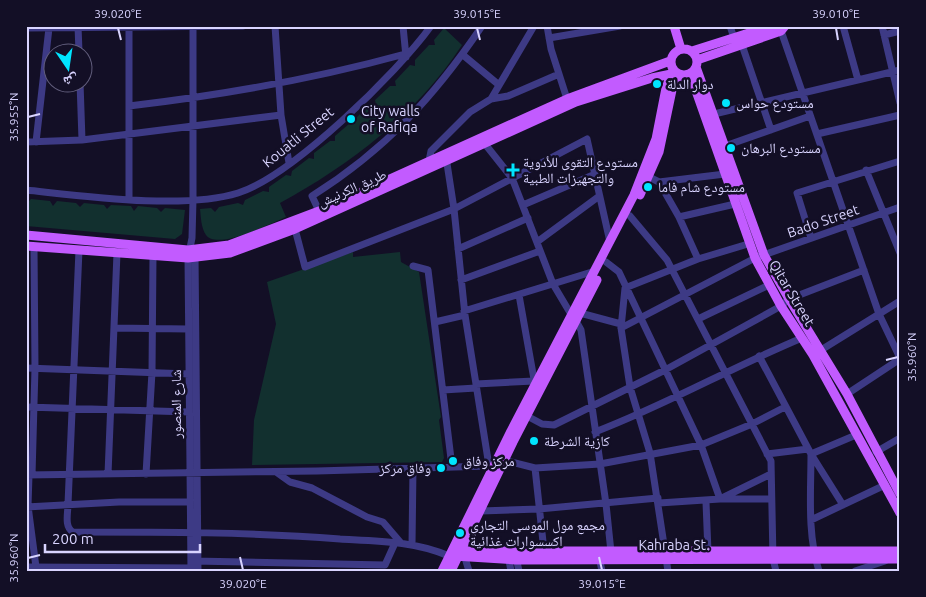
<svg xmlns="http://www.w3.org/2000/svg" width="926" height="597" viewBox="0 0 926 597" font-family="Ubuntu,'Noto Naskh Arabic',sans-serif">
<rect width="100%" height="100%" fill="#130f26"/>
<path fill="#12302f" d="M444,28L462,45C418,113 350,165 280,203L286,217C272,223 217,251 206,235C201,228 201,217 200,209L211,208L215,212L219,207L238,203L243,205L245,200L263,191L269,192V187L286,175L291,176L292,171L309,158L314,159V153L330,141H335V136L350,123L355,124V119L370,104L376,105L375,100L390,86H396L395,81L410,65L415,66V60L429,45H435L434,40Z
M31,199L50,201L53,206L57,201L76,203L80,207L84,203L104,205L107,209L111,205L131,206L134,211L138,206L157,208L161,212L165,208L185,210L182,234L175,239L26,226V204Z
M353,252V257L400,252L401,262L419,272L441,417L439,420L444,458L442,462L252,465L254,420L276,324L267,282Z"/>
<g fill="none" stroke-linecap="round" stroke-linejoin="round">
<path stroke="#3d3a85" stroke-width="7" d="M78,26L79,52
M129,26V198
M275,26L281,115L289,163
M403,26L406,57
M547,26L551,49L567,99
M730,26L734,38
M843,26L858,80
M882,26L900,103
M26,28L243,26
M780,28L879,314L900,358
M884,35L900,31
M549,38L620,26
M742,45L771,130
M463,55L499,85
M80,82L82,140
M491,99L508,96L559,74
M129,106C223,95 314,79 405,54
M714,114L900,70
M817,134L900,115
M26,142L82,140L281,115
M36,142L49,28
M485,144L512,178L553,284L572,316
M725,146L810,116
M446,157L454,209L465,315L489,466L491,470
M429,161L431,151L470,112L491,99L534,26
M866,170L900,253
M649,177L659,182L679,217L698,259
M659,182L725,174
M26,190C83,196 184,210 238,193C292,176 397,73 431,26
M523,205L593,175
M319,211L312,196C385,150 434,97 482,26
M630,216L667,260L771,461L773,559L776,571
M679,217L735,204
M295,229L305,267L454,209L587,139L610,242
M811,238L797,193L900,161
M537,242L598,197
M458,249L528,218
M79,250L68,504C68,513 64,527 73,532C162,532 251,532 340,539C377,541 415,541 449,556
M195,254L198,571
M606,262L619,272L701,445L720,499H771
M413,266L428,270L452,467
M461,280L540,251
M519,295L535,385
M464,311L595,271
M580,313L621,324
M698,319L769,285
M576,321L581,330L606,504L611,552
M435,322L465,315
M114,328L188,329
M621,328L755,258L900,207
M821,350L900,301
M759,356L811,454L843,505
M26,368L189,374
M476,384L534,381
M443,390L476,388
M847,394L900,359
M26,407L189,412
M527,416L542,424L554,425L665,370L781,306L789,299L864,270
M595,432C666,405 732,367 802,338
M876,452L900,438
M767,454L808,449
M500,459L535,468L600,464L701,445L752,424L785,407
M535,468L544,551
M276,472L290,482L312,488L367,517L383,522L401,543
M108,474L117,253
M146,474L152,372L153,256
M26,475L317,471L489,466
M29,475L28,506L36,567
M32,475L35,368L34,247
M706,502L708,552
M659,503L720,499L771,474
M26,507L119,502H189
M481,511L539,509L658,498
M811,520L885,485
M412,545L413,468
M508,555L511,571
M516,557L519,571
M599,557L602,571
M465,558L469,571
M194,561L385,565L395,543
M26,567L195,568
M191,571L188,258L192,238L193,200V26
M668,571L650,453L630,387L621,328L625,288L698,259L748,244
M819,571C807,534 811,492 811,454L856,435
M855,571L885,561"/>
<path stroke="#c25bff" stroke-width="9" d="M674,26L681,49
M671 62a13 13 0 1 1 26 0a13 13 0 1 1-26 0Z
M692,51L771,26
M697,60L781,31L785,26
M696,67L764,255L789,299L847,394L900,494
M690,74L755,258L781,306L813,355L900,513
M640,195L659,152L672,90L681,75
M26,235L188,250L229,245L319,211L567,99L670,61
M26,246L188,258L230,253L295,229L576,102L652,78L676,73
M458,551H900
M454,556L516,560L900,559
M442,571L511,431L634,195L656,139L666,88L669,80L676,73
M451,571L513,442L597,280"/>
</g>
<path fill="none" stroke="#d9d4ff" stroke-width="2" d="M118,28L121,40M477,28L480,40M836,28L838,40M28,117L40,114M886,360L898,357M240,557L243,570M599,557L602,570M28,558L40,555"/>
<g fill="#00e5ff" stroke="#130f26" stroke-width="2">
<circle cx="657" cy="84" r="5"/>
<circle cx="726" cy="103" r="5"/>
<circle cx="351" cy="119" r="5"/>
<circle cx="731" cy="148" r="5"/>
<path d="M510.5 162.5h5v5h5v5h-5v5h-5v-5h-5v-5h5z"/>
<circle cx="648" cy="187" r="5"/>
<circle cx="534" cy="441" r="5"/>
<circle cx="453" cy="461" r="5"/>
<circle cx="441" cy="468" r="5"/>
<circle cx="460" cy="533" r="5"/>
</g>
<g text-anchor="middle" stroke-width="5" stroke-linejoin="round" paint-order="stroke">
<g font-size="14" fill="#d9d4ff" stroke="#130f26" text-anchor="start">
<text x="667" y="89">دوار الدلة</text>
<text x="736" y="108">مستودع حواس</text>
<text x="361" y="116">City walls<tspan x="361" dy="16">of Rafiqa</tspan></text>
<text x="741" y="153">مستودع البرهان</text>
<text x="523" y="167">مستودع التقوى للأدوية<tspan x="523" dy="16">والتجهيزات الطبية</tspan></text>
<text x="658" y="192">مستودع شام فاما</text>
<text x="544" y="446">كازية الشرطة</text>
<text x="463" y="466">مركز وفاق</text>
<text x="431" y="473" text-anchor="end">وفاق مركز</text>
<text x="470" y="530">مجمع مول الموسى التجاري<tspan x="470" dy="16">اكسسوارات غذائية</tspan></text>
</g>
<g font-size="14" fill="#d9d4ff" stroke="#130f26">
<text transform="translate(298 137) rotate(-39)" y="5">Kouatli Street</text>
<text transform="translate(352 188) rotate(-24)" y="5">طريق الكرنيش</text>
<text transform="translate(823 221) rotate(-19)" y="5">Bado Street</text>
<text transform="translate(792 293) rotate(59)" y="5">Qitar Street</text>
<text transform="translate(176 404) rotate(-90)" y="5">شارع المنصور</text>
<text x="674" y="550">Kahraba St.</text>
</g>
</g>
<rect width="926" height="597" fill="none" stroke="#130f26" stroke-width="55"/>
<g transform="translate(68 68) rotate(167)"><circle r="24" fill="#130f26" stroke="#625e7d"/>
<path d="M0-4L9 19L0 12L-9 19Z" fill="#00e5ff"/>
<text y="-8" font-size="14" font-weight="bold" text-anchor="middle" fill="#d9d4ff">ش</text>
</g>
<path d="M45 544v8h155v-8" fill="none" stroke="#d9d4ff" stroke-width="2.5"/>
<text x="52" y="544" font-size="15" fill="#d9d4ff" stroke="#130f26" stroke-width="4" paint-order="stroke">200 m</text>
<rect x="28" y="28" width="870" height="542" fill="none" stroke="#d9d4ff" stroke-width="2"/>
<g font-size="12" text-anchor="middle" fill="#d9d4ff">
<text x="118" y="18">39.020°E</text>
<text x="477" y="18">39.015°E</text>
<text x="836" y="18">39.010°E</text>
<text transform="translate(14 117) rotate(-90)" y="4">35.955°N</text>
<text transform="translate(912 357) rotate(-90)" y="4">35.960°N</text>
<text transform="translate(14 558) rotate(-90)" y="4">35.960°N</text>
<text x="243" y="588">39.020°E</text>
<text x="602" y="588">39.015°E</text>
</g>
</svg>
